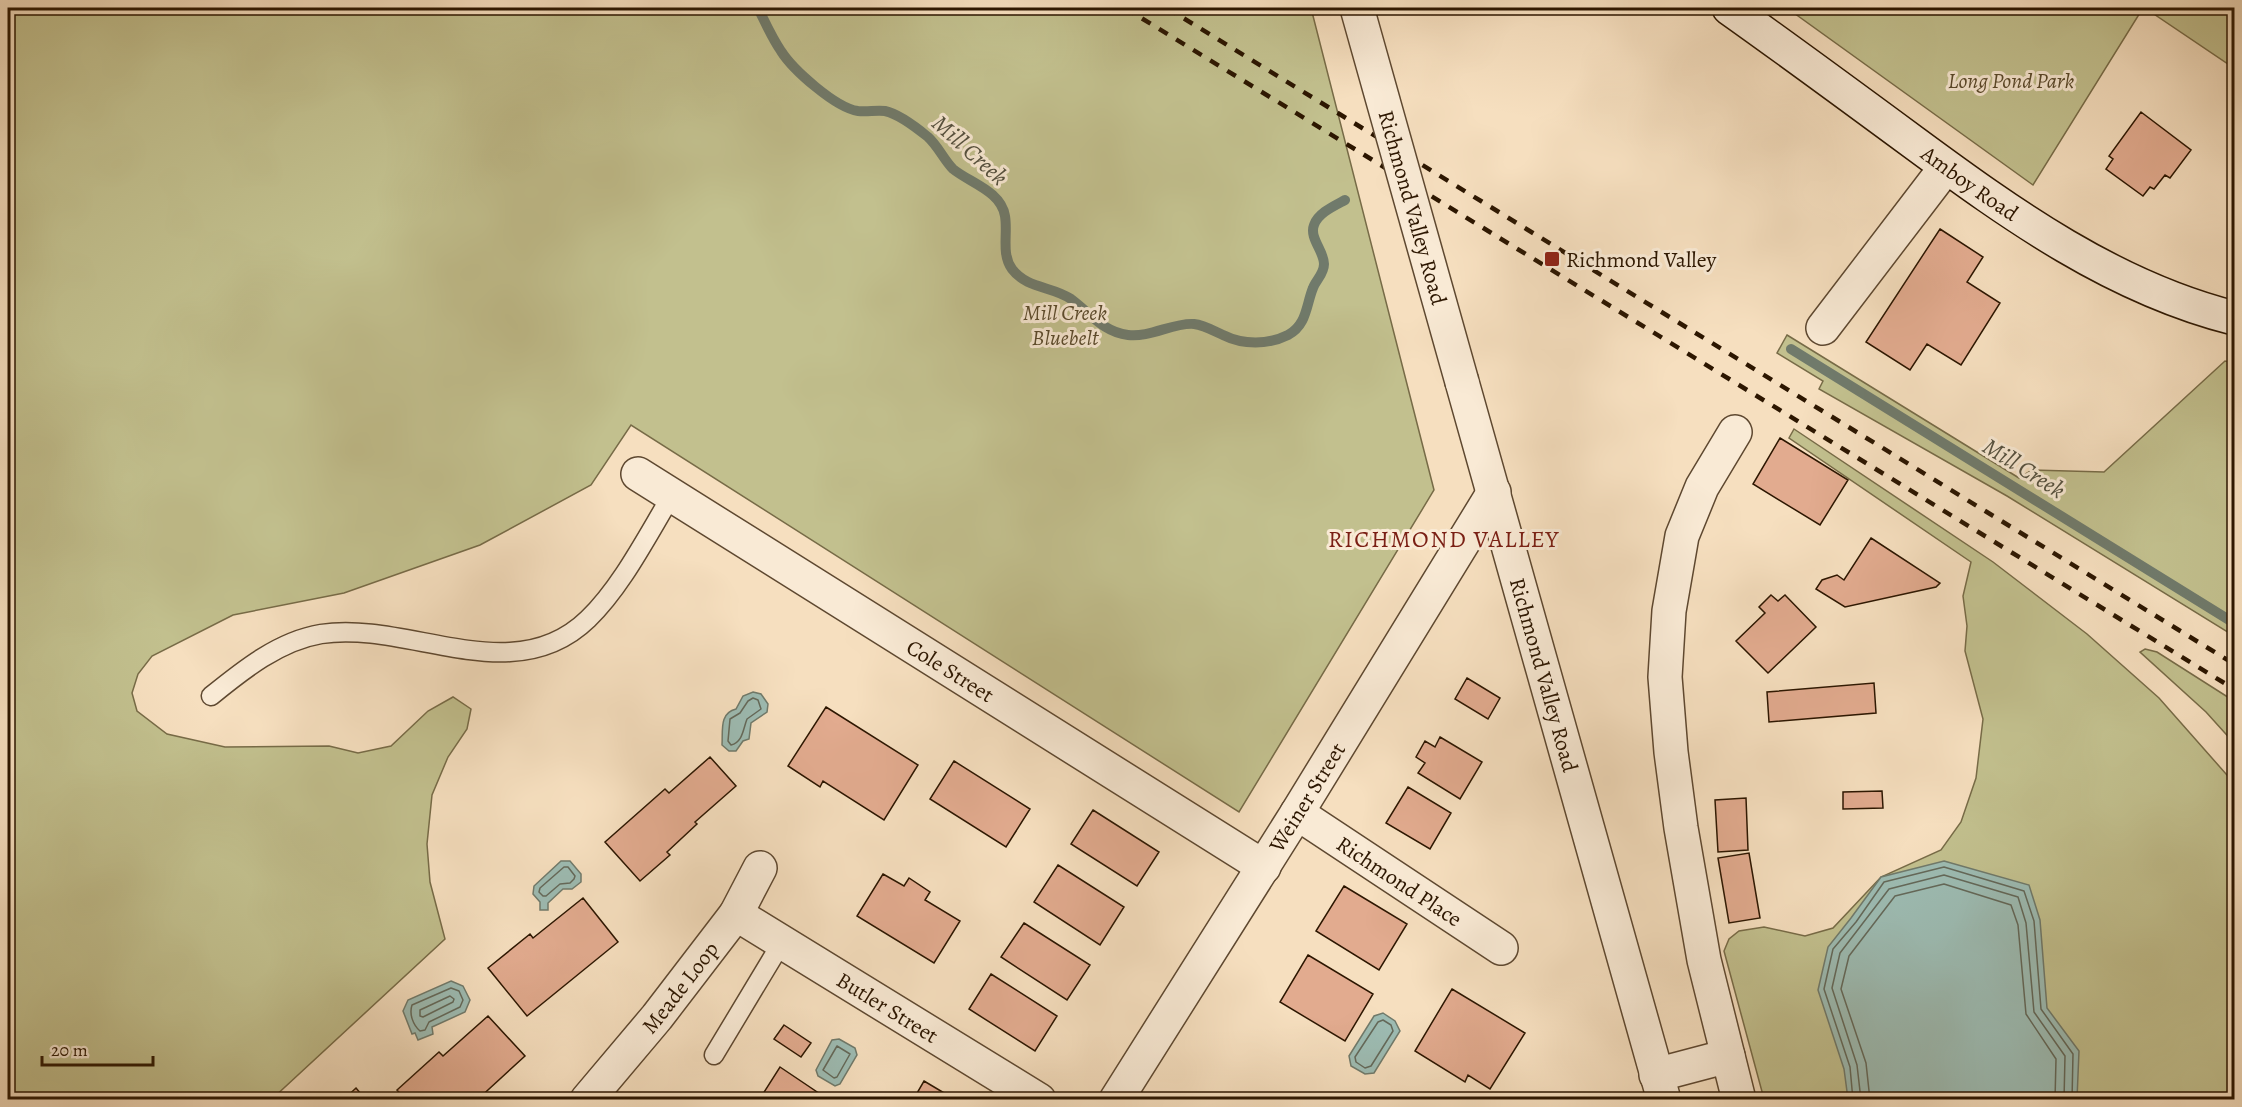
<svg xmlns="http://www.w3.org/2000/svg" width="2242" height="1107" viewBox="0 0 2242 1107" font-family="Alegreya,serif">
<rect width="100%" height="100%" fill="#f6dfbf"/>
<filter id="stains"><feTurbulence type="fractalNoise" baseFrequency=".00333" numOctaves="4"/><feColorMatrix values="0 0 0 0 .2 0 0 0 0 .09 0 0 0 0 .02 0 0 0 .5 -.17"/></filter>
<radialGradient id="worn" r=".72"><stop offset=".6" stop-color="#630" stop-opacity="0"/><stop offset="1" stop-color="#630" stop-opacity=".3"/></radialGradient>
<path fill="#c2c08e" stroke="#776b47" stroke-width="1.5" d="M8,8H1311L1434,490L1239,812L631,425L591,485L480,545L344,593L233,615L152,656L138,674L132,693L137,711L167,734L225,747L329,746L358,753L391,746L428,711L453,697L471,709L467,729L448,757L432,795L427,844L430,882L445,939L272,1099H8Z
M1787,8H2143L2033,185Z
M2145,8H2234V68Z
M1787,335L2019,478L2032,470L2104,472L2225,361L2234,363V636L2007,496L1819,389L1823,381L1777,353Z
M1794,429L1993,562L2087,634L2159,698L2234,783V1099H1764L1724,951L1729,939L1739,931L1764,927L1805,936L1833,928L1881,877L1941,850L1961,822L1976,778L1983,719L1965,651L1967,626L1963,596L1971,562L1789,438Z
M2145,649L2157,652L2234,701V743L2206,712L2140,652Z"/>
<path fill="#9dbcb3" stroke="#707a6b" stroke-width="1.5" d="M753,692L761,694L768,704L767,712L751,723L749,739L743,741L736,751H729L722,745C723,731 719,713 736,709L743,696Z
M561,861H570L581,874V882L572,889H563L548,903V910H540V902L533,894L534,886Z
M1944,861L2029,885L2040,920L2047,1008L2079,1051L2077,1099H1848L1844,1069L1818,990L1828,947L1851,918L1881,877Z
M451,981L463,986L470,1000L465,1012L432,1027L433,1034L418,1040L415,1033L412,1034L403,1011L408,1000Z
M1383,1013L1395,1021L1400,1031L1374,1073L1365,1074L1351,1066L1349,1056L1374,1016Z
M839,1039L855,1048L857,1055L840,1084L835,1086L818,1076L816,1070L832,1040Z"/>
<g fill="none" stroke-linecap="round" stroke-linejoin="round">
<path stroke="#64695a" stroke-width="1.5" d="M753,698L758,700L761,709L747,719C743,729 743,742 731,745L728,741L730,719L740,713L748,701Z
M564,867H568L575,876L574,879L570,883L560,884L546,896H543L539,892L540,888Z
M451,988L459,991L463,1000L460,1007L429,1022L425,1030L420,1031C413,1025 409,1014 412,1005Z
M450,996L454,999L453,1002L423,1017L420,1016V1010Z
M1383,1020L1391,1025L1393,1031L1371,1066L1365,1068L1356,1062L1355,1057L1378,1022Z
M837,1046L850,1054L837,1077L834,1078L823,1070Z
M1853,1100L1850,1067L1824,989L1833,949L1856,922L1884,882L1944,867L2024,891L2034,921L2041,1009L2073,1054L2072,1100
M1861,1100L1857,1065L1832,988L1840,953L1889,889L1944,875L2018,897L2026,923L2034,1012L2065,1056L2064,1100
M1870,1100L1866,1063L1841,989L1849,956L1895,896L1944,884L2011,905L2018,925L2026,1014L2056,1059L2055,1100"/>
<path stroke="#707a6b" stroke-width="10" d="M758,8C765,22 772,38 781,51C793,70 836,108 858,111C867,112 876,110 885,111C899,114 917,128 928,137C938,146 944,160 953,169C970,183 1001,191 1005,216C1008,234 1001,254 1012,269C1027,289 1052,286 1071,299C1090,313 1103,332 1128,335C1149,338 1175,322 1194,324C1204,325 1214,331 1223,335C1243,345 1268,345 1288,335C1307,325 1306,305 1313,288C1316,280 1324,274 1324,264C1324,251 1309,238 1314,225C1318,213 1334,206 1345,200
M1791,349L2234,623"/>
</g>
<path fill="#e2ab8f" stroke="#2c1600" stroke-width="1.5" d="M2141,112L2191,150L2170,178L2165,175L2154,189L2150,187L2143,196L2106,169L2113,159L2109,156Z
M1940,229L1983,257L1967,282L2000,303L1961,365L1927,344L1910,370L1866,342Z
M1780,438L1848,480L1820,525L1753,484Z
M1871,538L1940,583L1936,587L1845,607L1816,589L1822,580L1837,575L1844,580Z
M1771,595L1778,601L1785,595L1816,627L1768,673L1736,641L1765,613L1759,607Z
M1467,678L1500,698L1488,719L1455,699Z
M1874,683L1876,713L1769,722L1767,692Z
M826,707L918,765L884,820L823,781L820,787L788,766Z
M1440,737L1482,762L1460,799L1418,773L1425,763L1416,757L1425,741L1435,747Z
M710,757L736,786L695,822L697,824L667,852L670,855L640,881L605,842L665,789L669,793Z
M954,761L1030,809L1006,847L930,799Z
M1408,787L1451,813L1430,849L1386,823Z
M1882,791L1883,808L1843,809V792Z
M1746,798L1748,850L1718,852L1715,800Z
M1093,810L1159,852L1137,886L1071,844Z
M1749,853L1760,918L1729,923L1718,858Z
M1058,865L1124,907L1100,945L1034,902Z
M883,874L904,886L909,878L930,892L925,900L960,921L934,963L857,916Z
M1344,886L1407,924L1379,970L1316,931Z
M583,898L618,942L527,1016L488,968L530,934L533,938Z
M1024,923L1090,965L1067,1000L1001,957Z
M1308,955L1373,994L1345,1041L1280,1002Z
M991,974L1057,1016L1035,1051L969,1009Z
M1452,989L1525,1033L1490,1089L1468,1075L1465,1082L1415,1051Z
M488,1016L525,1056L477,1100H406L397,1090L439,1052L443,1056Z
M784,1025L811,1043L801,1057L774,1039Z
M780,1067L829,1100H759Z
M924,1081L956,1100H913Z
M356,1088L366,1100H343Z"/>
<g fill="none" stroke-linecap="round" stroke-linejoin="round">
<defs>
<path id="service" d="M211,696C243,670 279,641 321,634C408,620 513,692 588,619C622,586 647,536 672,495
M714,1055L782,942"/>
<g id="minor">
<path d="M1823,328L1946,167"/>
<path d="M1735,432L1702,487L1682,536L1669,611L1665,677L1671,752L1681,828L1704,960L1739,1100"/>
<path id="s1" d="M638,474L1264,867"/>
<path id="s2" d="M1297,813L1501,948"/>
<path id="s3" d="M736,914L1039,1100"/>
<path d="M1656,1075L1728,1056"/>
<path id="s4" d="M587,1100L657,1017L736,914L760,868"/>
<path id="s5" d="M1116,1100L1297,813L1494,492"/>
</g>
<g id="tertiary">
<path id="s6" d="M1462,382L1664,1100"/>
</g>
<g id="secondary">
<path id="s7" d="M1729,8C1791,52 1852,97 1913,142C2012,215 2114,288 2234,318"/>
</g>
</defs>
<use href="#service" stroke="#5e4830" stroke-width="21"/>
<use href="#minor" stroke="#5e4830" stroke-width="36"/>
<use href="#tertiary" stroke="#5e4830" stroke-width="36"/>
<use href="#secondary" stroke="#2c1600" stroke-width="36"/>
<use href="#service" stroke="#f9ead5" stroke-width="18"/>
<use href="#minor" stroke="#f9ead5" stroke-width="33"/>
<use href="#tertiary" stroke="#f9ead5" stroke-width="33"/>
<use href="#secondary" stroke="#f9ead5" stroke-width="33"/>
<path stroke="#2c1600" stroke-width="4.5" stroke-dasharray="10 10" stroke-linecap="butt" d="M1125,8L2234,689
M1167,8L2234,664"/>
<defs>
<g id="tertiary-bridge">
<path id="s8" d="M1357,8L1462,382"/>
</g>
</defs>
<use href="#tertiary-bridge" stroke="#5e4830" stroke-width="36" stroke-linecap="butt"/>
<use href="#tertiary-bridge" stroke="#f9ead5" stroke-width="33"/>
</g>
<rect fill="#8f2418" stroke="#f9ead5" stroke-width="2" x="1544" y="251" width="16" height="16" rx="3"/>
<g text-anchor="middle" stroke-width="6" stroke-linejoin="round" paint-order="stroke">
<g font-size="22" font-style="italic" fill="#59492b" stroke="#f9ead5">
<text x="2011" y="88">Long Pond Park</text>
<text x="1065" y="320">Mill Creek<tspan x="1065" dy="25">Bluebelt</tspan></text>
</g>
<g font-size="22" fill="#2c1600" stroke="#f9ead5">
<text dy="8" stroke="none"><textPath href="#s7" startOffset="298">Amboy Road</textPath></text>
<text dy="8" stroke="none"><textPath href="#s8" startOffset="207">Richmond Valley Road</textPath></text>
<text dy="8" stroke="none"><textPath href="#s1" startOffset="369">Cole Street</textPath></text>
<text dy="8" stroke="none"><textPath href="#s6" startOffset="304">Richmond Valley Road</textPath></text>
<text dy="8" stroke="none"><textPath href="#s5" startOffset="358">Weiner Street</textPath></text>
<text dy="8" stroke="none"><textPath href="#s2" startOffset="123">Richmond Place</textPath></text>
<text dy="8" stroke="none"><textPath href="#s4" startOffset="146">Meade Loop</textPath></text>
<text dy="8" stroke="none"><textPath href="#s3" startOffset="178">Butler Street</textPath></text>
</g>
<g font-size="22" fill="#2c1600" stroke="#f9ead5" text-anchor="start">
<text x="1566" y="267">Richmond Valley</text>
</g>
<g font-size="24" font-style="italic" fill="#54503f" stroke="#f9ead5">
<text transform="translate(970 150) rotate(42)" y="8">Mill Creek</text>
<text transform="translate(2024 468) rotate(32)" y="8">Mill Creek</text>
</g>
<g font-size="24" letter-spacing="1.5" fill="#7a1f14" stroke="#f9ead5">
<text x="1444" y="547">RICHMOND VALLEY</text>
</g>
</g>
<rect width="2242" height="1107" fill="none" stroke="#f6dfbf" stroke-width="30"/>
<rect x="9" y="9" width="2224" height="1089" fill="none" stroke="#2c1600" stroke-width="3"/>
<rect x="15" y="15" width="2212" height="1077" fill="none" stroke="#2c1600" stroke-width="1.5"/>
<path d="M42 1056v9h111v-9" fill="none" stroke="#2c1600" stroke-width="3"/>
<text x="51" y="1056" font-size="18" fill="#2c1600" stroke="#f9ead5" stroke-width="4.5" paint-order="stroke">20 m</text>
<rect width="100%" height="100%" filter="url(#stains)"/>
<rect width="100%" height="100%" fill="url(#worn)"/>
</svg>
